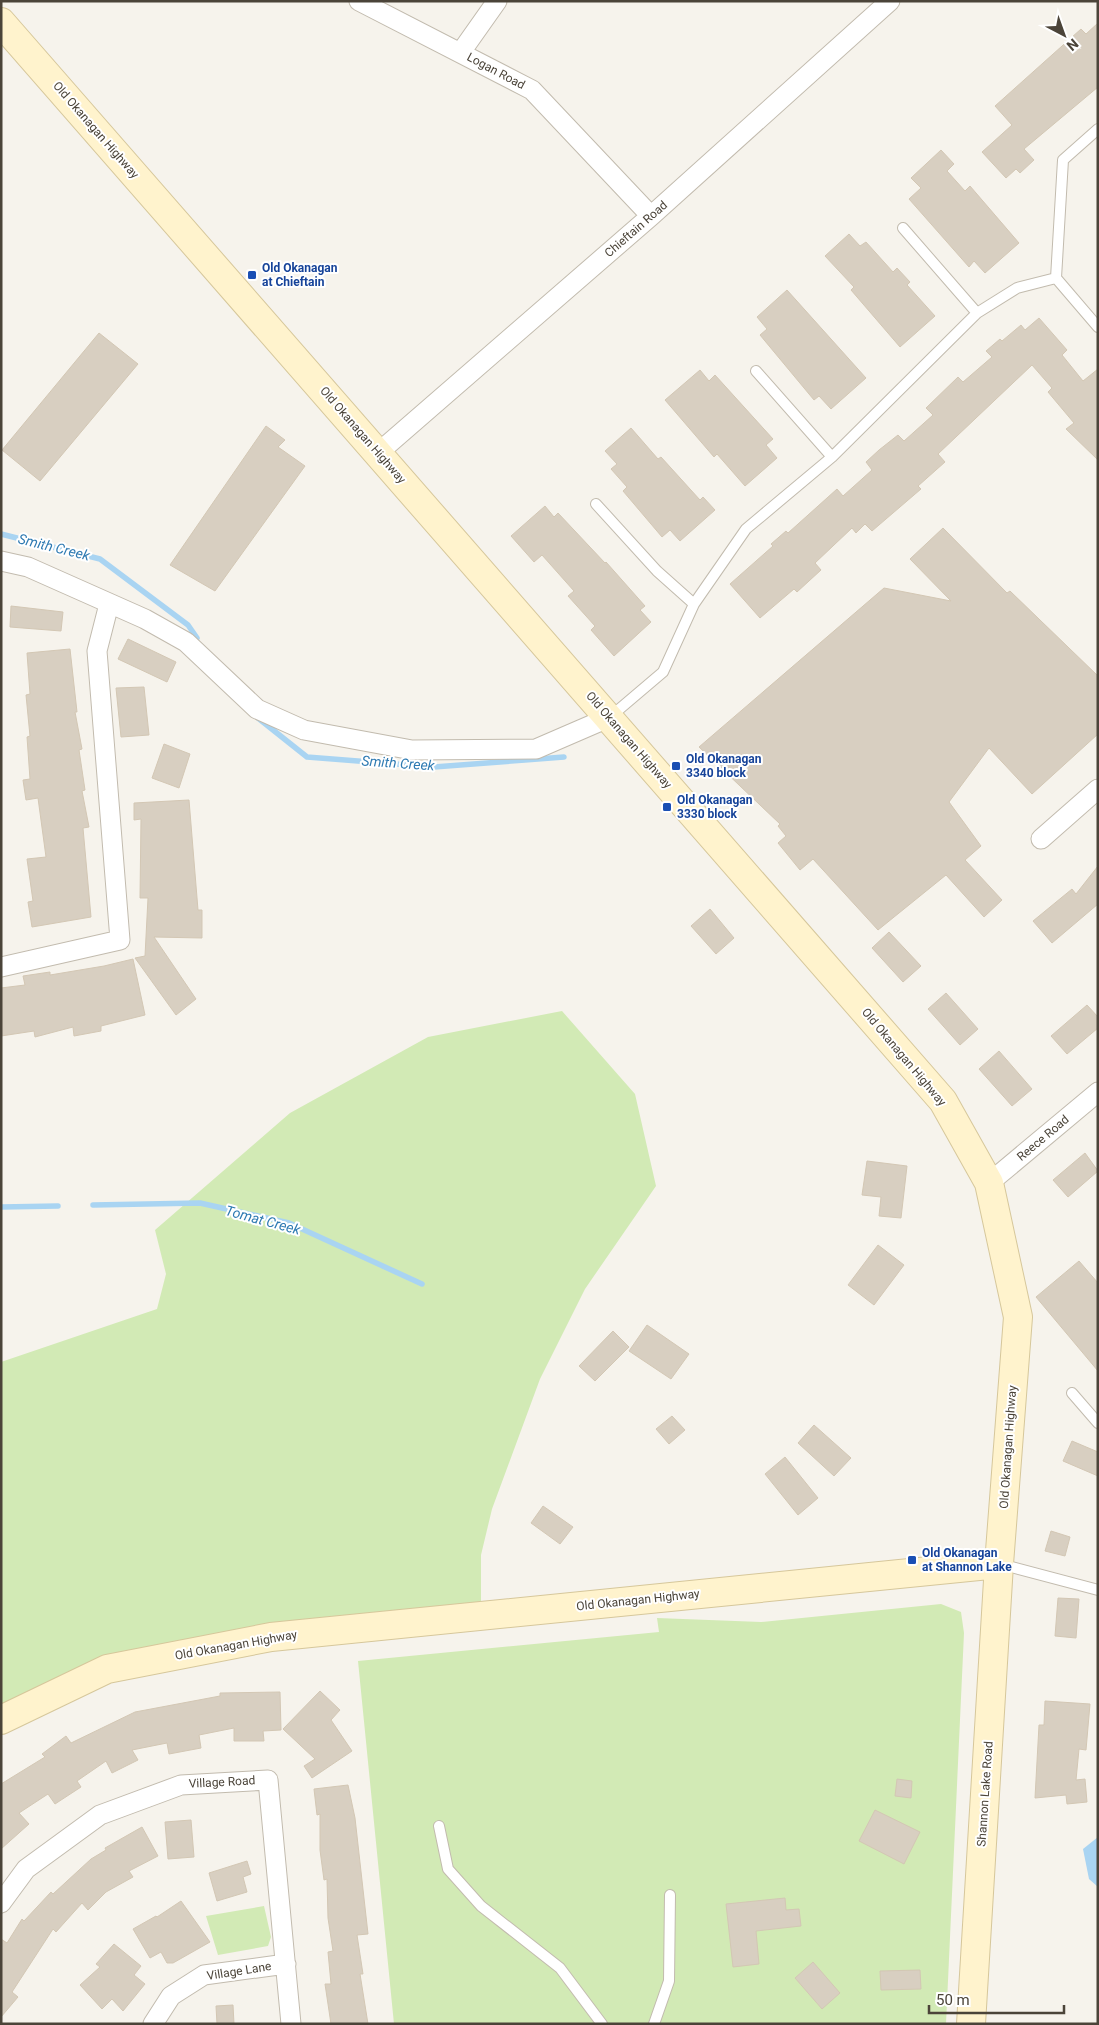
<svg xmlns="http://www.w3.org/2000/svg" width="1099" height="2025" viewBox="0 0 1099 2025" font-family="Roboto,sans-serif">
<rect width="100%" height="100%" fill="#f6f3ec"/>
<path fill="#d2eab5" d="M562,1011L635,1094L656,1186L585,1289L540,1379L492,1509L481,1555V1615L181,1658L48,1699L1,1729V1362L157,1309L166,1274L155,1230L290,1113L428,1037Z
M941,1604L961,1612L964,1633L946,2024H394L358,1661L659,1632L657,1618L761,1622Z
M264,1906L271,1937L268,1946L218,1955L206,1916Z"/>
<path fill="#a9d4f2" d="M1098,1837V1887L1089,1879L1083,1849Z"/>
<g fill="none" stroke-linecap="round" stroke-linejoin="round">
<path stroke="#a9d4f2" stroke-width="5.5" d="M1,534L100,559L188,625L197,638
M258,718L307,757L434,767L564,757
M93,1205L200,1203L289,1223L422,1284
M1,1207L58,1206"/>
</g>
<path fill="#d8cfc1" stroke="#d3c7b4" d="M1098,23V87L1024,149L1034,160L1020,173L1016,169L1006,178L982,152L1012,125L995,106L1081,29L1086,34Z
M941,150L954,164L947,171L965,191L970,186L1019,243L985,273L974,261L969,267L909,199L921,188L911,178Z
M849,234L860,246L866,242L893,272L897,268L910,282L907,285L935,316L900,347L851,290L854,287L825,256Z
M787,290L866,378L831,409L819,396L814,400L760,335L767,329L757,317Z
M1039,318L1067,350L1062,355L1083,381L1098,369V460L1066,429L1074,423L1048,392L1052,388L1032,365L938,454L945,462L918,486L921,489L872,531L865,524L856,533L852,528L815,563L821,570L797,592L794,589L760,618L730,584L773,546L771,544L786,531L788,533L837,489L843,496L872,470L866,462L879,450L898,435L904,441L933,415L926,408L958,377L963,382L992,357L986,351L1000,339L1002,341L1021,325L1025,330Z
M99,333L138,364L40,481L2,450Z
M700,370L709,381L715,375L773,439L766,445L777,458L745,486L717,454L714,457L665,400Z
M266,426L285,440L278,447L305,466L215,591L170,565Z
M631,428L658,459L661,457L700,500L703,497L715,510L680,541L670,530L662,537L623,491L627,487L611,469L617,464L605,451Z
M545,506L554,517L558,513L605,563L606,562L645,606L640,610L651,622L614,656L591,630L595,626L568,596L574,591L542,555L534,562L511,536Z
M943,528L1007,593L1010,591L1098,676V734L1032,794L989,748L949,802L981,846L965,860L1002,900L984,917L946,875L878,930L813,859L800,870L778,843L786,836L778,826L780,824L699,747L884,588L951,601L910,559Z
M11,606L63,612L61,631L10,627Z
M128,639L176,662L167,682L118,659Z
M70,649L77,712H75L82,749L79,750L85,790L82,791L89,827L83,828L91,917L32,927L28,902L33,901L27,859L46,857L38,798L26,800L23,780L30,779L27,737L30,736L26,695L30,694L27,653Z
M144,687L149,735L121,737L116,688Z
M164,744L190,754L179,788L152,778Z
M189,800L198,910H202V938L154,937L196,999L176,1015L135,958L145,956L148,898H140L141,819L134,820V803Z
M1098,866V904L1052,943L1033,921L1072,889L1076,894Z
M710,909L734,938L716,954L691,926Z
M889,932L921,966L903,982L872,948Z
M133,959L145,1015L101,1026V1031L74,1036L73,1027L35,1037L34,1031L1,1036V988L25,985L23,976L50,972V975L104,966Z
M946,993L978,1029L960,1045L928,1009Z
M1087,1005L1098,1017V1028L1067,1054L1051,1036Z
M999,1051L1032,1089L1012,1106L979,1069Z
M1085,1153L1098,1171L1068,1197L1053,1180Z
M867,1161L907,1166L901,1218L879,1216L881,1197L862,1195Z
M878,1245L904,1265L874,1305L848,1285Z
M1079,1261L1098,1283V1371L1036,1297Z
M647,1325L689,1354L671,1379L629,1351Z
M613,1331L629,1347L595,1381L579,1366Z
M672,1416L685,1430L669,1444L656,1429Z
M814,1425L851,1458L834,1476L798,1443Z
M1072,1441L1098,1452V1476L1063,1461Z
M785,1457L818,1498L798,1515L765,1474Z
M543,1506L573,1527L560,1544L531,1523Z
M1051,1531L1070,1537L1065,1556L1045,1551Z
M1058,1598L1079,1599L1076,1638L1055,1636Z
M320,1691L340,1710L331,1720L352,1751L312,1778L304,1766L315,1759L283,1729Z
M280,1692L281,1730L263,1731L264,1741H234V1728L199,1735L201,1748L169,1754L167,1743L132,1750L138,1760L112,1773L106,1761L77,1781L81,1787L55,1804L48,1794L19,1813L29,1824L1,1849V1784L45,1757L42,1754L66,1736L71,1743L135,1712L220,1696V1693Z
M1045,1701L1090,1704L1086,1750L1079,1749L1076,1780L1085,1779L1087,1802L1067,1804L1066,1795L1035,1798L1039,1725H1044Z
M897,1779L912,1781L911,1798L895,1796Z
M348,1785L355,1818L368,1934L357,1935L363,1974H360L368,2024H331L325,1984H331L328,1952L333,1951L328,1918L327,1879L324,1880L320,1850V1814L317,1815L314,1789Z
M875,1810L920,1832L904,1864L859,1841Z
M191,1820L194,1857L168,1859L165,1822Z
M142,1827L158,1856L129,1871L133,1877L106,1892L88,1910L82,1903L56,1932L53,1929L12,1992L18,1997L1,2017V1939L7,1943L22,1919L24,1921L51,1892L53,1894L91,1859L106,1850L105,1848Z
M247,1861L251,1874L243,1877L247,1892L217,1901L209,1873Z
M785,1898L786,1910L799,1909L801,1926L756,1931L759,1964L733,1967L726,1904Z
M181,1901L210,1942L173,1963H167L161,1952L150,1958L133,1929L156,1916L157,1917Z
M114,1944L141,1966L134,1975L145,1984L123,2011L112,1999L102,2009L80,1985L100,1967L96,1964Z
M813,1962L840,1993L822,2009L795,1978Z
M920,1970L921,1989L881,1990L880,1971Z
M233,2005L234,2024H217L216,2006Z"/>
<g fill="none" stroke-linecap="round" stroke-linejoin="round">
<defs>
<path id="lane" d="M1098,129L1063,160L1056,278L1098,327
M903,228L977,313
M756,371L832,457
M596,504L657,571L694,604
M610,717L663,672L694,604L746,529L832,457L977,313L1017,288L1056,278
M1072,1393L1098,1423
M1000,1564L1098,1590
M439,1826L448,1869L481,1906L560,1968L602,2024
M654,2024L669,1981L670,1895"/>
<path id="street" d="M359,1L532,90L651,216
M461,52L497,1
M378,453L651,216L890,1
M1,561L28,567L145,619L186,642L257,709L304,730L412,750L536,749L610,717
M1041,839L1098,789
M1,967L120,940L97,651L109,604
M989,1183L1098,1092
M1,1903L26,1869L100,1815L181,1785L268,1780L291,2024
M153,2024L171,1996L204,1975L286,1964"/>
<path id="secondary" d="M1,22L943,1101L989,1183L1018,1317L999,1564L971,2024
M1,1720L107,1669L271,1637L999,1564"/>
</defs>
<use href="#lane" stroke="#c2bbae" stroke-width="12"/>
<use href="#street" stroke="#c2bbae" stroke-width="21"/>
<use href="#secondary" stroke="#d6c79b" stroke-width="30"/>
<use href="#lane" stroke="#fff" stroke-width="10"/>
<use href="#street" stroke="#fff" stroke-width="19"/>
<use href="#secondary" stroke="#fff3cd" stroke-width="28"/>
</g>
<g fill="#1a4fb4" stroke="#fff" stroke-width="2">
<rect x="247" y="270" width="10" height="10" rx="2.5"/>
<rect x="671" y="761" width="10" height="10" rx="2.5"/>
<rect x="662" y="802" width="10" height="10" rx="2.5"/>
<rect x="907" y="1555" width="10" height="10" rx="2.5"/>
</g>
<g text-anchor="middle" stroke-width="4" stroke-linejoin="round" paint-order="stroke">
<g font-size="12" fill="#4b4439" stroke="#fff">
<text transform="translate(496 71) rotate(28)" y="4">Logan Road</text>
<text transform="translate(96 130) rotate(49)" y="4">Old Okanagan Highway</text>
<text transform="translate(636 229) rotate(-41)" y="4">Chieftain Road</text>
<text transform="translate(363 435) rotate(49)" y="4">Old Okanagan Highway</text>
<text transform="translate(629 740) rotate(49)" y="4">Old Okanagan Highway</text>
<text transform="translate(904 1057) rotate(50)" y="4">Old Okanagan Highway</text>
<text transform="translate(1043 1138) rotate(-40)" y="4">Reece Road</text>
<text transform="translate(1008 1447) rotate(-86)" y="4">Old Okanagan Highway</text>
<text transform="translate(638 1600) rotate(-6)" y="4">Old Okanagan Highway</text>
<text transform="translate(236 1645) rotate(-10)" y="4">Old Okanagan Highway</text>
<text transform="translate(222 1782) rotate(-3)" y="4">Village Road</text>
<text transform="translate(985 1794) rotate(-86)" y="4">Shannon Lake Road</text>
<text transform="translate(239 1971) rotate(-9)" y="4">Village Lane</text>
</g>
<g font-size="12" font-weight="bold" fill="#164399" stroke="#fff" text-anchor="start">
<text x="262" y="272">Old Okanagan<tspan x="262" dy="14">at Chieftain</tspan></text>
<text x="686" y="763">Old Okanagan<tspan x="686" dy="14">3340 block</tspan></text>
<text x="677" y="804">Old Okanagan<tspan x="677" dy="14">3330 block</tspan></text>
<text x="922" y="1557">Old Okanagan<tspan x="922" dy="14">at Shannon Lake</tspan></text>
</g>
<g font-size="14" font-style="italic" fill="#2e7ab2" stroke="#fff">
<text transform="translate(54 547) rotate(14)" y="5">Smith Creek</text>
<text transform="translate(398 763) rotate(4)" y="5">Smith Creek</text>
<text transform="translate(263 1220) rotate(15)" y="5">Tomat Creek</text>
</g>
</g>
<rect width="1099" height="2025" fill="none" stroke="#4b4439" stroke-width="5"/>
<g transform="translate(1064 35) rotate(139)" stroke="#ffffff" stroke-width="4" paint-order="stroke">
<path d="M0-4L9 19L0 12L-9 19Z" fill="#4b4439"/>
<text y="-8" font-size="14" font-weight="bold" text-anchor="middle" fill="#4b4439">N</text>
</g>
<path d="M929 2005v8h135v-8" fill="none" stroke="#4b4439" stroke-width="2.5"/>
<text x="936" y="2005" font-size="15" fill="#4b4439" stroke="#ffffff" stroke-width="4" paint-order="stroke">50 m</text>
</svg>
